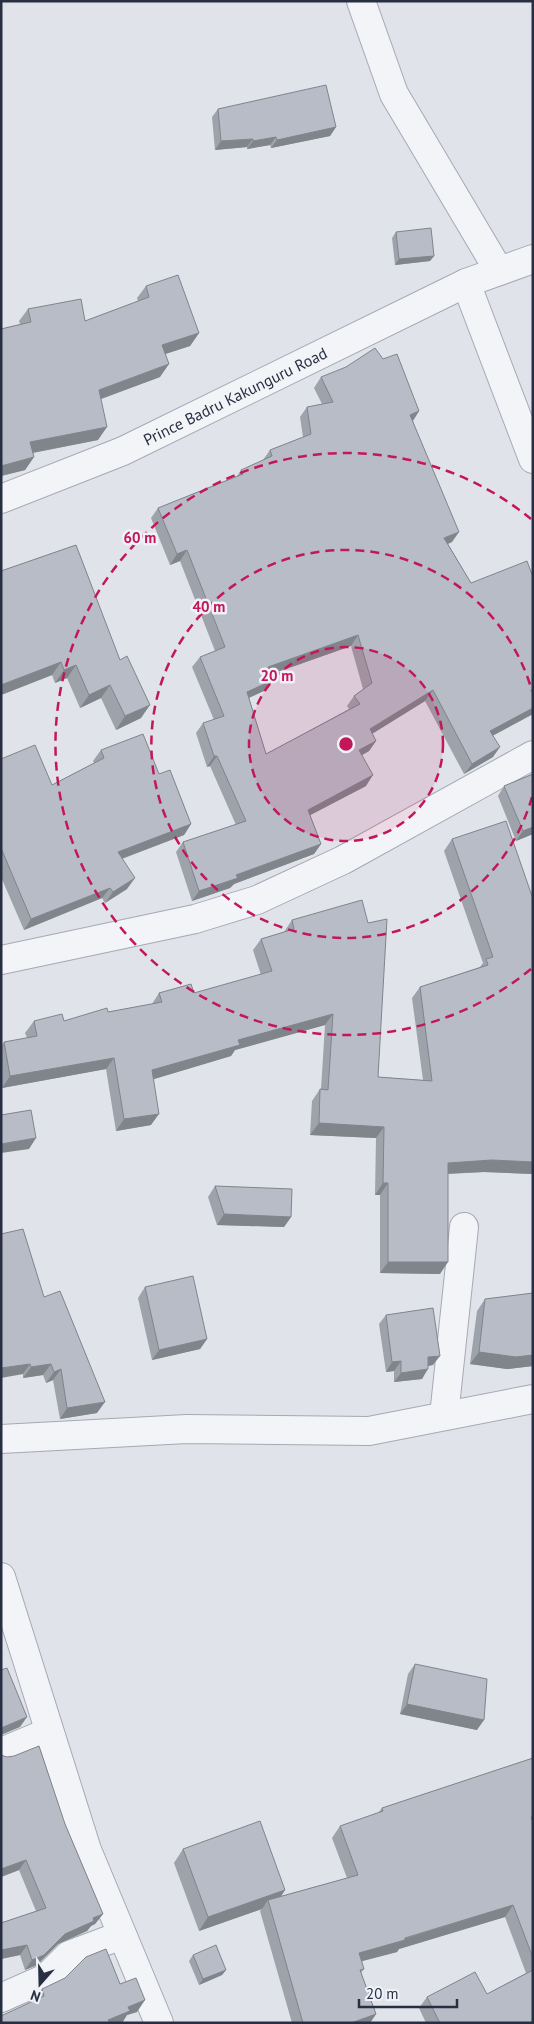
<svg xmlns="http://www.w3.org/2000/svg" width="534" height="2024" viewBox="0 0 534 2024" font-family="'PT Sans',sans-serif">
<rect width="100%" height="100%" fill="#e0e3ea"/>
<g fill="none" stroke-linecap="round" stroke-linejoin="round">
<defs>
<g id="street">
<path d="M361,1L394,94L499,271"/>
<path d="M466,283L533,459"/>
<path id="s1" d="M1,499L123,451L466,283L533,259"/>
<path d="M1,960L195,919L257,900L343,860L533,755"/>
<path d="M444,1416L464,1227"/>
<path d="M1,1439L187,1429L369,1431L533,1399"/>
<path d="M1,1577L87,1850L159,2023"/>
<path d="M1,1752L49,1732"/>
<path d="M1,1998L46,1978L69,1955L122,1935"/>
</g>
</defs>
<use href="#street" stroke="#a5a9b4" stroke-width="30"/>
<use href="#street" stroke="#f3f4f8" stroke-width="28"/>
</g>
<path fill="#9da2ab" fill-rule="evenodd" d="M218,109L336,127L330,136L271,148L270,145L247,149V147L215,150L212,117Z
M396,232L434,256L430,261L395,265L392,238Z
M146,286L199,333L190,346L165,354L160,377L101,399L98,440L33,453L34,457L25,470L1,476V329L20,324L19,321L28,309L85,321L138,301L137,298Z
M321,377L419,411L413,421L452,542L448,544L471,583L533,577V714L493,735V757L464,774L425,701L372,734L376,741L369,751L362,755L366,786L310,815L321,844L314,854L234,884L230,888L192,901L176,852L183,842L236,825L210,766L207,767L196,733L203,723L214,720L192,667L200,657L215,651L180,561L170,565L151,518L158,508L237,476L241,470L263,460L270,450L303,437L300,417L307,407L322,404L314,388ZM351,646L363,689L354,696L347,706L349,709L266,754L249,698L266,690L273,680L271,674Z
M76,545L141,718L116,730L101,698L80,708L67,678L55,683L52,675L1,695V571Z
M101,750L159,774L191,824L184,835L122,859L127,889L105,903L102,898L24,930L1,877V759L52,785L94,763L93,761Z
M533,774V834L516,841L498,796L504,786Z
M452,839L533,899V1174L484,1172L448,1174L440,1274L380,1273V1195H375L376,1138L310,1135L312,1101L320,1089H321L325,1025L235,1050L231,1056L154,1079L151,1125L116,1131L106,1069L2,1088L1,1046L4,1042L27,1038L25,1033L34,1021H64L108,1012L152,1004L159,993H194L261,975L253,950L261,939L284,932L292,920L378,1077L423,1080L412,998L420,987L480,967L483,963L444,851Z
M215,1186L291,1217L284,1227L217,1225L208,1197Z
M145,1287L207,1339L200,1349L152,1360L138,1298Z
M533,1293V1366L507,1369L470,1364L477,1311L485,1299Z
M44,1297L97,1413L60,1419L53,1380L46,1383L43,1375L23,1378V1374Z
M386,1315L433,1365L428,1366L422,1379L394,1382V1371L386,1372L379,1324Z
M415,1664L477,1730L400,1714L408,1674Z
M1,1755L65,1824L103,1914L95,1924L91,1926L87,1931L58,1944L37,1965L25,1970L20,1955L1,1959V1923L36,1911L19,1870L1,1877Z
M533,1758V2023H426L419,2008L427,1997L487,1994L526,1973L505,1917L399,1949L397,1952L362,1961L364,1969L361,1973L376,2014L370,2023H292L260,1911L262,1909L199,1931L174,1863L183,1849L285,1890L281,1896L347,1878L332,1838L340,1826L378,1813L382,1808Z
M193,1955L226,1970L222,1975L199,1985L189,1961Z
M120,1984L137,2012L127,2015L122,2023L34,2001L42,1989Z"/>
<path fill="#80848b" d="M336,127L330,136L271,148L277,140Z
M276,137L270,145L247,149L253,141Z
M253,139L247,147L215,150L221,141Z
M434,256L430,261L395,265L399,259Z
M199,333L190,346L153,358L162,345Z
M169,364L160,377L90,403L99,390Z
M419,411L412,422L410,415Z
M107,427L98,440L21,455L30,442Z
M34,457L25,470L1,476V466Z
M459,532L452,542L437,548L444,538Z
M187,550L180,561L170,565L177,554Z
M358,635L351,646L261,678L268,667Z
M61,662L52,675L1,695V685Z
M76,665L67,678L55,683L64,670Z
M273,680L266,690L239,702L247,692Z
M110,685L101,698L80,708L89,695Z
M433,690L425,701L362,740L370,729Z
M150,705L141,718L116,730L125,716Z
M533,708V714L483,741L490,731Z
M376,741L369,751L352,761L359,750Z
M500,747L493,757L464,774L472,764Z
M214,756H217L210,766L207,767Z
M373,775L366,786L301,820L308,810Z
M191,824L184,835L110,863L118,852Z
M533,827V834L516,841L523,831Z
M321,844L314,854L234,884L230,888L192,901L199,891L236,875Z
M135,878L127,889L105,903L113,892Z
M110,888L102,898L24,930L31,919Z
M333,1014L325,1025L235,1050L231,1056L144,1082L152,1070L238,1040Z
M114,1058L106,1069L2,1088L10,1076Z
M159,1114L151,1125L116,1131L124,1119Z
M319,1123L384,1127L376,1138L310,1135Z
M36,1138L29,1149L1,1153V1144Z
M492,1160L533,1162V1174L484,1172L440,1174L448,1163Z
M383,1183H388L380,1195H375Z
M224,1214L291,1217L284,1227L217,1225Z
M388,1262H448L440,1274L380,1273Z
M207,1339L200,1349L152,1360L159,1350Z
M479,1352L533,1355V1366L507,1369L470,1364Z
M440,1356L433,1365L422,1367L428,1357Z
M401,1361L394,1371L386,1372L392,1362Z
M30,1364L23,1374L1,1378V1368Z
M51,1364L43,1375L23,1378L31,1367Z
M61,1369L53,1380L46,1383L54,1372Z
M428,1369L422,1379L394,1382L401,1373Z
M105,1402L97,1413L60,1419L67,1408Z
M407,1704L484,1720L477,1730L400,1714Z
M27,1717L20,1727L1,1735V1728Z
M26,1860L19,1870L1,1877V1869Z
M285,1890L276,1904L268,1900L262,1909L199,1931L208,1917Z
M513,1905L505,1917L399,1949L397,1952L351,1964L359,1953Z
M103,1914L95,1924L91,1926L87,1931L58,1944L37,1965L25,1970L32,1960L65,1934L93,1918Z
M27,1945L20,1955L1,1959V1950Z
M226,1970L222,1975L199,1985L203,1979Z
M145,2000L137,2012L127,2015L122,2023H106L108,2020L128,2007Z
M376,2014L370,2023H351Z"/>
<path fill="#b7bcc7" stroke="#80848b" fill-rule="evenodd" d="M326,85L336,127L277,140L276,137L253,141V139L221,141L218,109Z
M431,228L434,256L399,259L396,232Z
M178,275L199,333L162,345L169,364L99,390L107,427L30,442L34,457L1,466V329L31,322L28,309L81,299L85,321L149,297L146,286Z
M375,348L383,359L397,354L419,411L410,415L459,532L444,538L471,583L527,561L533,577V708L490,731L500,747L472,764L433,690L370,729L376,741L359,750L373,775L308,810L321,844L236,875L238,878L199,891L183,842L246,821L217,756H214L203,723L224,716L200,657L225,647L187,550L177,554L158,508L243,474L241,470L272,456L270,450L311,434L307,407L333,402L321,377L346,367ZM358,635L372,683L354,696L360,704L266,754L247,692L273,680L268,667Z
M76,545L120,660L127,656L150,705L125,716L110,685L89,695L76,665L64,670L61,662L1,685V571Z
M143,734L159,774L170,770L191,824L118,852L135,878L113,892L110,888L31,919L1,848V759L35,745L52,785L104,758L101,750Z
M533,774V827L523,831L504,786Z
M506,821L533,899V929H532L533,932V1162L492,1160L448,1163V1262H388V1183H383L384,1127L319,1123L320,1089L328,1090L333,1014L238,1040L240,1045L152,1070L159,1114L124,1119L114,1058L10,1076L4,1042L37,1036L34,1021L62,1014L64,1021L107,1008L108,1012L162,1002L159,993L191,984L194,993L272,971L261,939L294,929L292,920L362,900L368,923L387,919L378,1077L432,1081L420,987L488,965L486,959L493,957L452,839Z
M31,1110L36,1138L1,1144V1115Z
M215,1186L292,1189L291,1217L224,1214Z
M23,1229L44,1297L60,1291L105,1402L67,1408L61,1369L54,1372L51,1364L31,1367L30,1364L1,1368V1234Z
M193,1276L207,1339L159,1350L145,1287Z
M533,1293V1355L516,1357L479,1352L485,1299Z
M433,1308L440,1356L428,1357V1369L401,1373V1361L392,1362L386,1315Z
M415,1664L487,1679L484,1720L407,1704Z
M7,1668L27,1717L1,1728V1670Z
M39,1746L65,1824L103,1914L93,1918L94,1921L65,1934L44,1955L32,1960L27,1945L1,1950V1923L46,1908L26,1860L1,1869V1755L7,1757L14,1756Z
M533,1758V1817H531L533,1823V1958L513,1905L405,1938V1940L359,1953L364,1969L360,1970L376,2014L351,2023H303L268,1900L358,1875L340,1826L383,1811L382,1808Z
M260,1821L285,1890L208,1917L183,1849Z
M216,1945L226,1970L203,1979L193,1955Z
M106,1949L120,1984L136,1978L145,2000L128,2007L130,2011L108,2020L110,2023H1V2016L44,1996L42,1989L65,1978L86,1957Z
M533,1970V2023H440L427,1997L475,1972L487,1994Z"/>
<circle cx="346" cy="744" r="97" fill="#c2185b" fill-opacity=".12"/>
<g fill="none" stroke="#c2185b" stroke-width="2.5" stroke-dasharray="9 6">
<circle cx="346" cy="744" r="97"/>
<path d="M532 797A194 194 0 1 1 532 691"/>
<path d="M531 969A291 291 0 1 1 531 519"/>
</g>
<g text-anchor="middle" stroke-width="5" stroke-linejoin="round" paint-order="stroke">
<g font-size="16" fill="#282f42" stroke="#f0f2f7">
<text dy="6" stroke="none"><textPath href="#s1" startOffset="256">Prince Badru Kakunguru Road</textPath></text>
</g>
</g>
<circle cx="346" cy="744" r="8" fill="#c2185b" stroke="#f0f2f7" stroke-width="2.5"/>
<g font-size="15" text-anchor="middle" font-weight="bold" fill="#c2185b" stroke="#f0f2f7" stroke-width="5" stroke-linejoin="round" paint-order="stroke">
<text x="140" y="543">60 m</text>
<text x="209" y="612">40 m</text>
<text x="277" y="681">20 m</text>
</g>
<rect width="534" height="2024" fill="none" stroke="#282f42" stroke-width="5"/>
<g transform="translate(40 1984) rotate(200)" stroke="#f0f2f7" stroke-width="4" paint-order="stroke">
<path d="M0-4L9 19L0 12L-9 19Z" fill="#282f42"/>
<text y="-8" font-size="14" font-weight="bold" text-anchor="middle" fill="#282f42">N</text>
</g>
<path d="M359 1999v8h98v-8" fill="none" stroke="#282f42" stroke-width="2.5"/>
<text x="366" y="1999" font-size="15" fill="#282f42" stroke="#f0f2f7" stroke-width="4" paint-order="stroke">20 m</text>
</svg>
